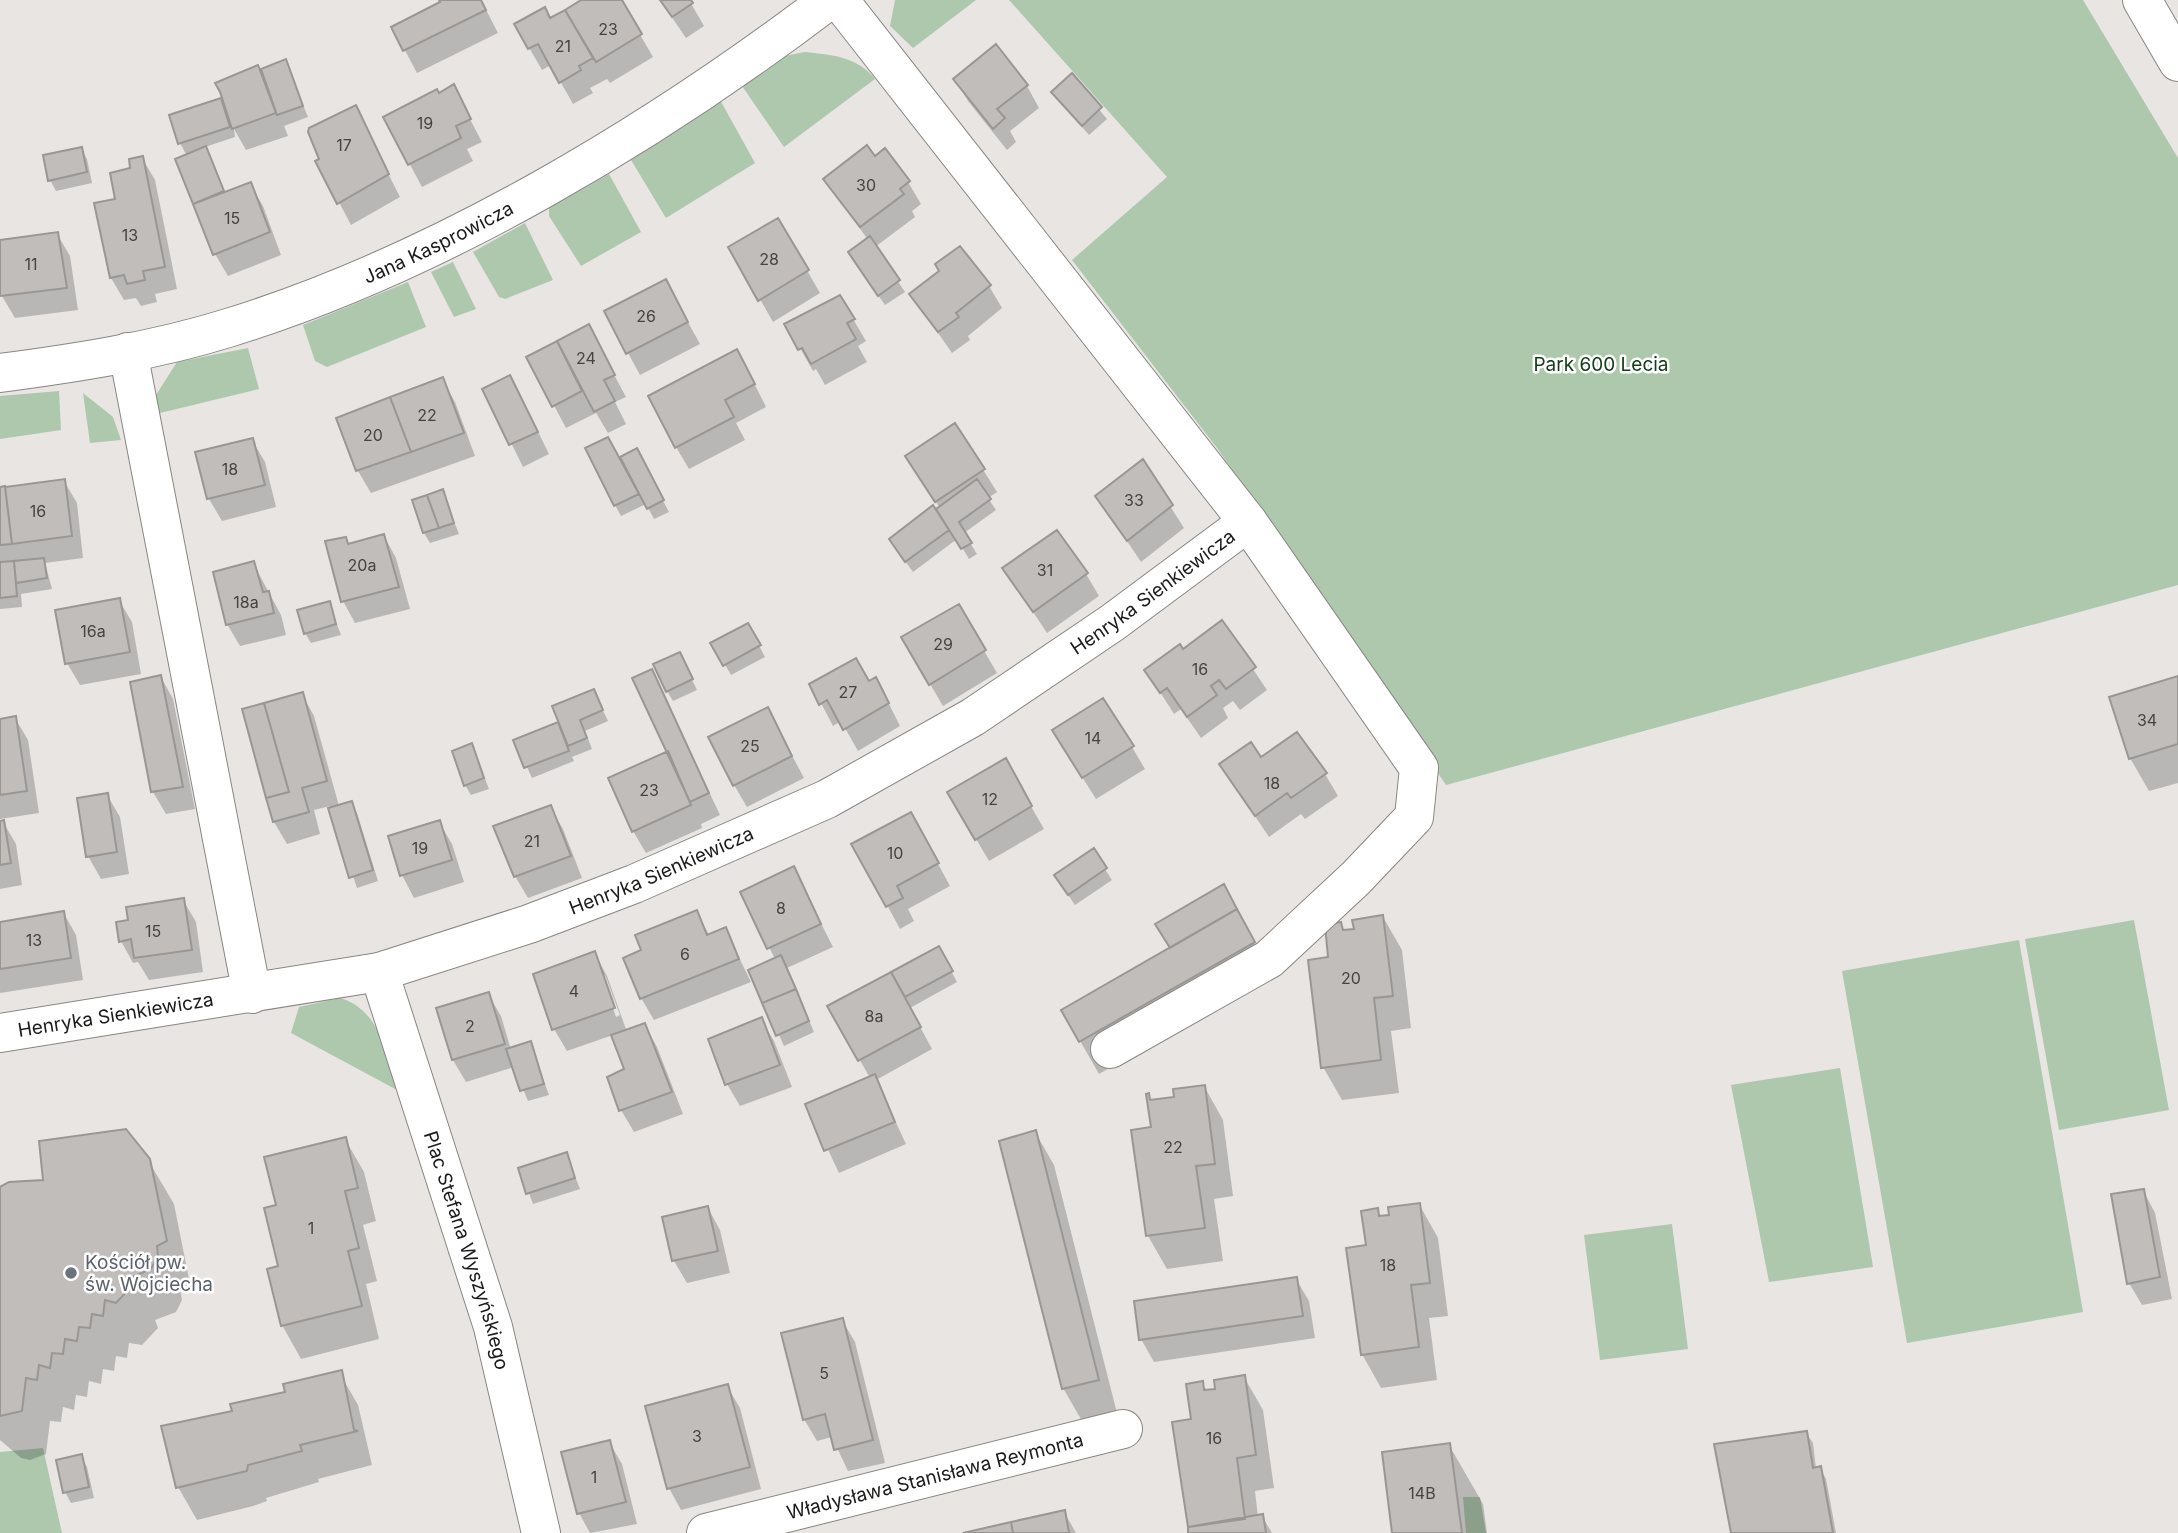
<svg xmlns="http://www.w3.org/2000/svg" width="2178" height="1533" viewBox="0 0 2178 1533" font-family="Inter,sans-serif">
<rect width="100%" height="100%" fill="#e8e5e3"/>
<path fill="#aec8ad" d="M895,0H976L913,48L890,26Z
M1009,0H2083L2178,158V585L1446,785L1217,448L1072,260L1167,177Z
M805,52C831,55 857,56 875,79L784,147L740,83L784,56Z
M719,98L755,163L666,218L631,160Z
M609,174L641,232L581,266L549,216V208Z
M525,223L553,280L505,299L499,297L473,252Z
M453,262L476,309L454,317L431,272Z
M408,282L426,327L327,367L315,361L303,325Z
M248,348L259,389L156,414V395L177,362Z
M59,391L61,430L0,439V396Z
M83,393L113,417L121,440L90,443Z
M2134,920L2169,1110L2059,1130L2025,939Z
M2019,940L2083,1312L1907,1343L1842,971Z
M340,998C381,1010 386,1055 397,1090L291,1033L299,1007Z
M1840,1068L1873,1267L1769,1282L1731,1085Z
M1672,1224L1688,1349L1600,1360L1584,1235Z
M43,1448L62,1533H0V1452Z
M1463,1497H1480L1486,1533H1466Z"/>
<path fill="#0003" fill-rule="evenodd" d="M441,0H481L498,33L417,73L393,28L442,3Z
M584,0H620L653,57L610,83L607,79L590,88L593,93L573,104L551,65L542,70L516,25L550,20Z
M660,0H689L704,26L686,38Z
M285,62L308,117L284,126L288,136L246,150L234,129L235,137L205,147L225,193L250,184L263,206L281,255L228,276L215,254L178,160L187,156L180,143L220,100L227,112L258,67L264,79Z
M1071,76L1107,119L1089,135L1053,93Z
M955,79L1027,86L1039,108L1010,131L1016,142L1007,150L968,101Z
M453,87L482,142L467,149L473,161L422,187L385,118Z
M355,108L400,197L351,225L318,162Z
M81,148L87,159L92,183L56,191L50,180Z
M142,158L155,180L177,289L155,294L157,302L141,306L136,298L124,300L111,278L117,200L132,169Z
M875,158L908,182L921,204L912,211L915,217L875,247L905,292L885,305L856,263L868,240L825,179Z
M778,220L820,293L773,322L731,248Z
M57,234L70,256L78,310L15,318L2,296L0,242Z
M989,286L1002,308L968,336L970,340L952,353L911,294Z
M840,297L866,341L858,346L867,362L825,385L816,369L813,371L787,325Z
M678,304L700,344L640,375L628,353Z
M588,326L626,397L615,402L626,424L608,433L596,413L566,428L528,357Z
M749,373L766,407L736,423L745,440L689,469L676,447Z
M443,380L455,402L475,456L371,493L358,471L339,419Z
M485,390L522,399L549,454L523,467Z
M955,425L997,492L988,498L996,510L964,533L977,554L969,559L957,539L913,572L897,550L940,508L920,479Z
M252,440L265,462L276,507L222,521L209,499L198,453Z
M636,450L669,512L654,519L646,504L621,516L615,505L619,459Z
M1142,462L1184,528L1141,562L1097,496Z
M64,481L77,503L83,558L45,563L52,589L21,594L22,607L0,609V489Z
M442,491L459,534L430,543L424,533Z
M384,536L396,558L410,609L355,623L343,601L345,539L349,545Z
M253,563L281,615L286,635L240,646L227,624Z
M1004,568L1086,574L1099,596L1047,633Z
M119,600L132,622L141,674L80,685L67,663Z
M329,603L341,635L311,643L305,633Z
M958,606L997,673L943,706L903,638Z
M1222,623L1267,690L1240,710L1233,701L1223,708L1228,718L1201,738L1181,709L1174,714L1146,670L1182,651Z
M748,625L765,657L731,675L713,644Z
M685,665L697,690L673,701L667,691Z
M652,671L720,815L701,824L702,828L646,853L633,831L669,753Z
M161,677L173,699L195,809L166,814L153,792Z
M2178,678V783L2149,791L2130,758Z
M869,683L888,702L900,726L858,751L841,721L833,726L811,684Z
M302,694L314,716L339,806L351,803L357,813L378,881L357,888L330,806L314,810L320,834L287,844L274,822Z
M599,702L608,721L585,731L592,749L572,757L574,761L532,778L515,741L560,723Z
M767,709L804,778L747,807L734,785Z
M15,718L28,740L39,813L0,819V721Z
M472,745L489,789L471,795L465,785Z
M1132,747L1145,769L1096,799L1067,753Z
M1261,760L1325,774L1338,796L1305,819L1301,814L1269,837L1221,765Z
M1005,761L1044,829L989,861L949,793Z
M107,795L120,817L129,874L101,879L88,856Z
M550,807L563,829L582,878L528,898L515,876Z
M3,822L16,844L22,885L0,889V823Z
M439,822L452,844L464,882L414,898L402,875Z
M923,836L950,886L908,909L914,921L900,929L854,844Z
M1093,851L1112,880L1075,905L1062,886Z
M793,868L833,947L787,968L814,1032L784,1046L750,971L775,959L742,893Z
M183,900L196,922L203,972L149,980L138,962L133,963L121,941L130,921Z
M63,912L76,935L83,980L0,993V924Z
M696,912L710,936L725,929L751,982L654,1020L641,998L643,951Z
M1383,917L1402,950L1411,1028L1391,1031L1399,1093L1342,1100L1323,1067L1330,959L1340,924L1345,932L1356,931Z
M1249,934L1272,976L1099,1074L1063,1011L1172,949Z
M939,948L957,982L910,1008L932,1049L876,1080L906,1144L839,1173L807,1105L870,1078L830,1007L894,981Z
M595,954L607,976L627,1032L645,1025L657,1047L683,1114L634,1132L621,1110L626,1070L613,1035L567,1051L554,1029ZM602,975H605L620,1015L616,1017Z
M488,994L501,1016L511,1050L530,1043L549,1095L528,1101L514,1067L466,1082L453,1060L438,1009Z
M761,1019L774,1041L792,1087L740,1106L727,1084Z
M1204,1086L1223,1120L1233,1196L1214,1199L1223,1261L1167,1269L1148,1236L1133,1132L1153,1128L1176,1099Z
M1035,1132L1054,1165L1117,1413L1082,1421L1063,1388Z
M345,1139L364,1172L376,1221L363,1225L377,1281L366,1284L379,1339L301,1359L282,1325L278,1207Z
M566,1154L580,1189L533,1204L520,1169Z
M148,1160L174,1204L190,1284L180,1289L182,1300L176,1312L155,1320L158,1328L142,1345L129,1343L127,1358L116,1356L114,1371L103,1369L101,1384L89,1381L87,1397L76,1395L74,1410L63,1407L61,1422L50,1421L46,1454L30,1460L21,1458L0,1440V1188Z
M2143,1190L2155,1213L2172,1299L2142,1305L2129,1283Z
M1419,1204L1438,1238L1448,1316L1429,1318L1437,1380L1381,1388L1362,1354L1368,1247L1377,1210L1381,1218L1391,1217Z
M708,1208L720,1230L730,1273L687,1283L674,1261Z
M1296,1279L1309,1301L1315,1338L1154,1362L1141,1339Z
M842,1320L855,1342L885,1463L848,1471L832,1437L817,1441L804,1419Z
M339,1372L358,1405L372,1465L318,1479L319,1482L266,1498L267,1501L253,1506L197,1520L178,1487L234,1412Z
M1244,1377L1263,1410L1274,1488L1255,1491L1258,1517L1262,1516L1272,1533H1190L1193,1420L1202,1383L1207,1391L1217,1390Z
M727,1386L740,1408L761,1489L681,1510L669,1488Z
M1806,1433L1813,1443L1816,1469L1820,1468L1826,1479L1836,1533H1733Z
M609,1442L622,1464L637,1524L590,1533L579,1513Z
M1449,1445L1483,1504L1487,1533H1394Z
M81,1456L87,1467L94,1498L71,1503L65,1492Z
M1064,1512L1076,1533H970Z"/>
<path fill="#c0bdbb" stroke="#999694" stroke-width="2" d="M439,0H481L486,10L403,51L391,27L440,2Z
M581,0H622L642,34L596,62L565,10Z
M660,0H691L693,3L672,17Z
M545,7L550,18L565,10L593,58L579,66L581,70L559,83L538,44L528,49L514,24Z
M996,44L1028,85L997,109L1005,118L993,129L953,79Z
M286,59L303,106L277,115L261,69Z
M258,65L276,113L232,129L220,92L215,83Z
M1072,73L1102,107L1082,126L1051,92Z
M454,84L471,119L456,126L461,138L408,165L383,117L437,89L439,93Z
M221,98L230,127L178,144L169,115Z
M356,105L389,174L337,204L315,161L319,159L308,132L309,128Z
M867,145L875,156L885,148L910,181L900,189L904,194L860,227L823,179Z
M206,146L224,191L193,204L175,159Z
M82,147L87,172L48,181L43,155Z
M143,156L165,267L143,271L145,280L127,284L124,275L110,278L94,203L115,199L110,173L130,168L129,159Z
M251,182L270,232L213,255L193,204Z
M778,218L809,270L758,301L728,247Z
M58,232L67,288L0,296V240Z
M870,236L900,280L878,296L848,252Z
M960,246L991,285L956,313L959,317L938,332L909,294L939,271L935,264Z
M666,279L688,322L626,354L604,311Z
M840,295L855,319L847,323L856,339L811,364L802,348L798,350L784,324Z
M589,324L615,375L604,380L615,401L594,412L557,341Z
M557,341L582,391L552,407L526,357Z
M737,349L755,384L725,400L734,417L675,448L648,396Z
M510,375L538,432L509,445L482,389Z
M443,377L464,433L411,452L390,397Z
M390,397L411,452L356,471L336,418Z
M955,423L985,469L935,502L905,456Z
M608,437L639,494L614,506L585,448Z
M253,438L265,485L207,499L195,452Z
M637,448L664,500L647,509L620,457Z
M1143,459L1173,505L1127,541L1095,496Z
M65,479L72,536L12,544L5,487Z
M977,479L991,499L959,522L972,543L961,549L936,509Z
M5,486L12,544L0,545V487Z
M443,489L454,523L439,528L427,495Z
M427,495L439,528L423,533L412,500Z
M933,505L949,530L905,562L889,539Z
M1057,530L1088,573L1033,612L1002,568Z
M384,534L399,587L341,602L325,541L346,537L348,544Z
M44,558L47,578L16,583L14,561Z
M14,561L17,596L0,598V562Z
M254,561L263,592L269,591L274,613L226,625L213,572Z
M120,598L130,652L65,664L55,610Z
M330,601L336,624L304,634L297,610Z
M959,604L986,650L929,685L901,637Z
M1222,620L1256,667L1226,689L1219,680L1211,686L1217,695L1187,717L1167,688L1160,693L1144,670L1180,644L1183,649Z
M748,623L761,645L723,666L710,643Z
M680,652L693,679L666,692L653,664Z
M856,658L869,681L876,677L889,703L843,730L827,700L819,705L809,684Z
M652,669L709,793L690,802L632,678Z
M161,675L183,787L151,792L130,682Z
M2178,676V744L2129,759L2109,697Z
M594,689L603,710L580,720L587,738L568,746L552,706Z
M303,692L327,781L302,788L309,812L273,822L266,798L289,792L264,703Z
M1103,698L1134,746L1082,778L1052,730Z
M264,703L289,792L266,798L242,709Z
M768,707L792,756L733,786L708,737Z
M16,716L27,791L0,795V719Z
M558,722L569,751L524,768L513,740Z
M1297,732L1327,773L1291,798L1287,793L1255,816L1219,764L1251,742L1261,757Z
M472,743L484,778L464,786L452,751Z
M668,751L691,805L632,832L608,778Z
M1006,758L1032,806L975,840L947,792Z
M108,793L117,852L86,857L77,798Z
M352,801L373,870L349,878L328,808Z
M551,805L571,856L514,877L493,826Z
M911,812L939,863L897,886L903,898L886,907L851,844Z
M4,820L11,863L0,865V821Z
M440,820L452,860L400,876L388,836Z
M1094,848L1107,868L1068,895L1054,875Z
M794,866L821,924L767,949L740,892Z
M1224,884L1237,909L1170,948L1155,924Z
M184,898L192,950L134,958L131,939L119,942L116,922L128,920L126,907Z
M1237,909L1255,942L1079,1042L1061,1010Z
M697,910L707,935L726,927L739,959L640,999L623,958L641,950L635,935Z
M64,911L71,958L0,969V922Z
M1383,915L1393,996L1374,998L1381,1060L1321,1068L1308,960L1328,957L1325,925L1341,922L1343,930L1354,929L1352,920Z
M939,946L953,971L905,997L891,972Z
M595,951L615,1008L552,1030L533,974Z
M781,955L796,989L762,1003L748,970Z
M891,972L921,1027L858,1061L827,1006Z
M796,989L809,1021L776,1036L762,1003Z
M489,992L505,1044L452,1060L436,1008Z
M762,1017L780,1065L725,1085L708,1039Z
M645,1023L672,1092L619,1111L607,1077L624,1069L611,1035Z
M531,1041L544,1084L520,1091L506,1049Z
M875,1074L895,1122L824,1151L805,1104Z
M1205,1085L1215,1164L1196,1166L1205,1228L1146,1236L1131,1130L1151,1127L1146,1094L1149,1093L1150,1100L1174,1097L1173,1089Z
M126,1129L150,1159L167,1241L157,1246L158,1256L151,1269L132,1277L134,1284L116,1303L105,1300L103,1316L92,1314L90,1328L79,1327L77,1341L65,1339L63,1354L52,1353L50,1368L39,1365L37,1380L26,1378L22,1411L0,1416V1187L9,1182L43,1180L39,1141Z
M1036,1130L1099,1380L1062,1389L999,1141Z
M346,1137L358,1188L345,1191L359,1248L348,1251L362,1306L281,1326L267,1269L278,1266L264,1208L276,1205L264,1157Z
M567,1152L575,1178L526,1194L518,1168Z
M2144,1189L2160,1277L2127,1284L2111,1194Z
M1420,1203L1430,1283L1411,1285L1419,1347L1361,1355L1346,1248L1366,1245L1361,1211L1378,1208L1379,1216L1389,1215L1388,1207Z
M708,1206L718,1251L672,1261L662,1217Z
M1297,1277L1303,1316L1139,1340L1134,1301Z
M843,1318L873,1440L834,1450L825,1414L803,1420L781,1333Z
M342,1370L354,1430L358,1431L300,1445L302,1451L248,1465L247,1471L176,1488L161,1426L232,1411L230,1404L285,1392L283,1384Z
M1245,1375L1256,1455L1237,1458L1245,1519L1188,1527L1172,1422L1191,1419L1186,1384L1203,1381L1204,1390L1215,1389L1214,1380Z
M728,1384L750,1467L667,1489L645,1406Z
M1807,1431L1813,1468L1821,1466L1833,1533H1731L1714,1444Z
M610,1440L626,1502L577,1514L561,1452Z
M1450,1443L1462,1533H1392L1382,1452Z
M82,1454L89,1487L63,1493L56,1460Z
M1065,1510L1069,1533H1013L1011,1522Z
M1263,1514L1266,1533H1188V1527Z
M1011,1522L1013,1533H963Z"/>
<g fill="none" stroke-linecap="round" stroke-linejoin="round">
<defs>
<g id="minor">
<path d="M839,0L1248,522L1419,768L1414,817L1356,878L1269,959L1110,1049"/>
<path d="M128,352L252,994"/>
<path id="s1" d="M0,373C76,363 154,351 228,328C439,263 654,133 829,0"/>
<path id="s2" d="M379,972L493,1327L541,1533"/>
<path id="s3" d="M0,1033L379,972L529,924L634,884L827,799L973,717L1112,623L1248,522"/>
<path id="s4" d="M706,1533L1123,1429"/>
</g>
<path id="tertiary" d="M2142,0L2178,62"/>
</defs>
<use href="#minor" stroke="#898684" stroke-width="40"/>
<use href="#tertiary" stroke="#898684" stroke-width="40"/>
<use href="#minor" stroke="#fff" stroke-width="38"/>
<use href="#tertiary" stroke="#fff" stroke-width="38"/>
</g>
<circle fill="#6b7280" stroke="#fff" stroke-width="2.5" cx="71" cy="1273" r="7"/>
<g text-anchor="middle" stroke-width="5" stroke-linejoin="round" paint-order="stroke">
<g font-size="16" fill="#454442">
<text x="608" y="35">23</text>
<text x="563" y="52">21</text>
<text x="425" y="129">19</text>
<text x="344" y="151">17</text>
<text x="866" y="191">30</text>
<text x="232" y="224">15</text>
<text x="130" y="241">13</text>
<text x="769" y="265">28</text>
<text x="31" y="270">11</text>
<text x="646" y="322">26</text>
<text x="586" y="364">24</text>
<text x="427" y="421">22</text>
<text x="373" y="441">20</text>
<text x="230" y="475">18</text>
<text x="1134" y="506">33</text>
<text x="38" y="517">16</text>
<text x="362" y="571">20a</text>
<text x="1045" y="576">31</text>
<text x="246" y="608">18a</text>
<text x="93" y="637">16a</text>
<text x="943" y="650">29</text>
<text x="1200" y="675">16</text>
<text x="848" y="698">27</text>
<text x="2147" y="726">34</text>
<text x="1093" y="744">14</text>
<text x="750" y="752">25</text>
<text x="1272" y="789">18</text>
<text x="649" y="796">23</text>
<text x="990" y="805">12</text>
<text x="532" y="847">21</text>
<text x="420" y="854">19</text>
<text x="895" y="859">10</text>
<text x="781" y="914">8</text>
<text x="153" y="937">15</text>
<text x="34" y="946">13</text>
<text x="685" y="960">6</text>
<text x="1351" y="984">20</text>
<text x="574" y="997">4</text>
<text x="874" y="1022">8a</text>
<text x="470" y="1032">2</text>
<text x="1173" y="1153">22</text>
<text x="311" y="1234">1</text>
<text x="1388" y="1271">18</text>
<text x="824" y="1379">5</text>
<text x="697" y="1442">3</text>
<text x="1214" y="1444">16</text>
<text x="594" y="1483">1</text>
<text x="1422" y="1499">14B</text>
</g>
<g font-size="19" fill="#1c1b1a" stroke="#fff">
<text dy="7" stroke="none"><textPath href="#s1" startOffset="460">Jana Kasprowicza</textPath></text>
<text dy="7" stroke="none"><textPath href="#s3" startOffset="1251">Henryka Sienkiewicza</textPath></text>
<text dy="7" stroke="none"><textPath href="#s3" startOffset="684">Henryka Sienkiewicza</textPath></text>
<text dy="7" stroke="none"><textPath href="#s3" startOffset="117">Henryka Sienkiewicza</textPath></text>
<text dy="7" stroke="none"><textPath href="#s2" startOffset="292">Plac Stefana Wyszyńskiego</textPath></text>
<text dy="7" stroke="none"><textPath href="#s4" startOffset="236">Władysława Stanisława Reymonta</textPath></text>
</g>
<g font-size="19" fill="#154017" stroke="#fff">
<text x="1601" y="371">Park 600 Lecia</text>
</g>
<g font-size="19" fill="#5b616d" stroke="#fff" text-anchor="start">
<text x="85" y="1269">Kościół pw.<tspan x="85" dy="22">św. Wojciecha</tspan></text>
</g>
</g>
</svg>
